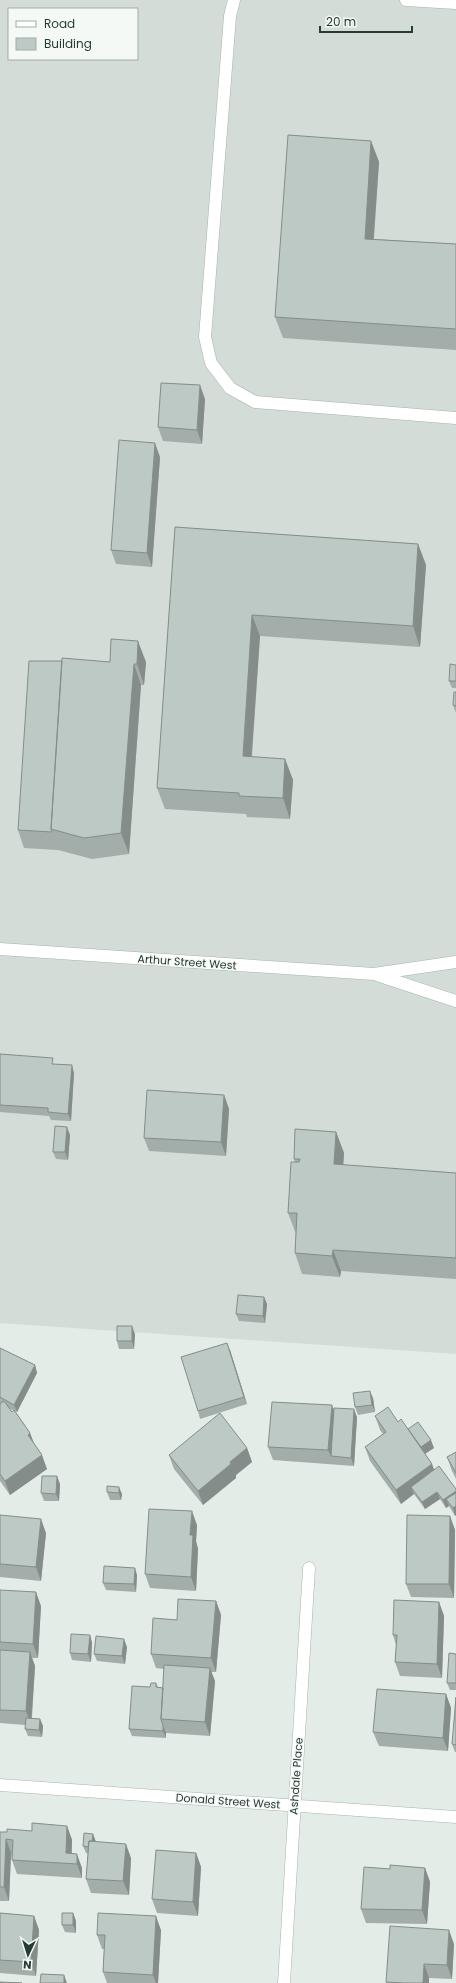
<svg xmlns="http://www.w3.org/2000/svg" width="456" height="1983" viewBox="0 0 456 1983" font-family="Poppins,sans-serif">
<rect width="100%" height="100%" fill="#e4ece8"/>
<path fill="#d3dcd7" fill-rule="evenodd" d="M0,0H456V1354L0,1323ZM9,9H137V59H9Z"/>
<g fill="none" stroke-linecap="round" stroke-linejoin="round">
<defs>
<path id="lane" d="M234,0L230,16L205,337L211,363L230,388L255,402L456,418
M406,0L456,3"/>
<path id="street" d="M0,1785L456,1817
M284,1983L309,1568"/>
<path id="secondary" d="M0,949L374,974L456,962
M377,975L456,1001"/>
</defs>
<use href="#lane" stroke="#a7b3ae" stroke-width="13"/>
<use href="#street" stroke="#a7b3ae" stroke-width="13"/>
<use href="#secondary" stroke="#a4b6af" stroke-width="13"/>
<use href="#lane" stroke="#fff" stroke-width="12"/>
<use href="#street" stroke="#fff" stroke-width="12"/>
<use href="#secondary" stroke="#fff" stroke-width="12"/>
</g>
<path fill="#a3ada9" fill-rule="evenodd" d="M371,141L379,162L374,239L456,244V350L283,338L275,317Z
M205,399L202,444L163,441L158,427Z
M160,457L152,567L116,564L111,550Z
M175,527L418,544L426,565L420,647L260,636L252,757L285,759L293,780L290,819L247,817L246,814L165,809L157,788Z
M110,662H146L144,685H141L129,854L92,859L58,850L24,848L18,830Z
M456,665V688H452L449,681Z
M456,692V713L453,705Z
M0,1054L55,1064L74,1073L71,1121L51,1120L49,1116L0,1112Z
M224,1095L229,1109L226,1156L149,1151L144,1138Z
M336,1132L344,1153L343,1165L456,1173V1279L341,1271L340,1277L302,1274L295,1253L296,1234L288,1213L295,1162L294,1159Z
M70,1135L68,1160L56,1159L53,1152Z
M264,1297L267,1304L265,1323L239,1321L236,1314Z
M135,1334L134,1349H119L117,1341Z
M0,1348L35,1365L37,1373L17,1412L15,1411L30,1433L34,1443L47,1469L10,1495L0,1481ZM9,1408L14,1411L12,1412Z
M230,1350L247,1404L200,1419L198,1411Z
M373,1398L375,1412L358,1415L355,1407Z
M334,1411L357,1417L354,1466L273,1460L268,1447Z
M375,1416L398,1422L434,1448L425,1454L432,1464L434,1470L456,1491V1515L455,1516L449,1506L446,1508L440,1499L425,1509L414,1494L401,1504L370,1461L365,1447L383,1434L380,1430Z
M247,1448L252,1462L236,1475V1478L203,1505L174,1469L169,1455Z
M456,1452V1479L452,1471L447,1457Z
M60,1484L59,1501H44L41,1493Z
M107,1486L122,1494L121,1500H110L107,1492Z
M450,1516L455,1530L454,1598L411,1597L406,1584Z
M0,1517L46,1533L41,1581L0,1577Z
M197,1525L196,1541L198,1549L196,1591L150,1588L145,1574Z
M137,1575L136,1592L106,1590L103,1583Z
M0,1590L41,1606L38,1658H32L35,1666L32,1718L40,1719L43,1726L42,1737L28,1736L25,1729V1725L0,1723Z
M216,1601L221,1615L216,1672H211L215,1681L210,1736L166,1733V1738L132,1736L129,1729L150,1687L156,1683L158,1687L163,1688L164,1669L156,1668L151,1654L177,1620Z
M439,1602L444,1616L442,1678L400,1676L395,1662L396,1645L393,1635Z
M90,1635L92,1643L91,1662L72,1660L70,1653Z
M127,1647L125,1664L97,1661L94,1654Z
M456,1654V1690H450L447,1683Z
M446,1694L451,1708L448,1751L379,1746L373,1732Z
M456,1697V1752H455L452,1744Z
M67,1826L72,1840V1854L82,1868V1878L17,1874L12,1860L11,1853L9,1901H0V1832H7L32,1831Z
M93,1834L96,1842L131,1858L129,1895L91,1893L86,1879L88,1854L86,1853L83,1846Z
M196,1853L201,1867L198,1916L157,1913L152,1899Z
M425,1868L430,1882L427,1924L366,1923L361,1909L390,1869Z
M0,1913L34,1916L39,1930L36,1976L0,1973Z
M73,1913L76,1921V1933L65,1932L62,1925Z
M161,1930L158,1983H107L103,1972L104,1949H102L97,1935Z
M454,1944L452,1979L429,1978V1983H386V1982Z"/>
<path fill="#848d89" d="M371,141L379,162L372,260L365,239Z
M200,385L205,399L202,444L197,430Z
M155,443L160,457L152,567L147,553Z
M418,544L426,565L420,647L413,626Z
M252,615L260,636L250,777L243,756Z
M138,641L146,662L144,685L137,664Z
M134,664L141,685L129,854L121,833Z
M285,759L293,780L290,819L283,798Z
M72,1065L74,1073L71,1121L68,1114Z
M224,1095L229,1109L226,1156L221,1142Z
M67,1127L70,1135L68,1160L65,1152Z
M336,1132L344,1153L342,1185L334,1164Z
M333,1250L341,1271L340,1277L332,1256Z
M264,1297L267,1304L265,1323L263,1316Z
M132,1326L135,1334L134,1349L132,1341Z
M227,1343L230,1350L247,1404L244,1397Z
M35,1365L37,1373L17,1412L14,1405Z
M370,1391L373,1398L375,1412L372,1405Z
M332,1405L337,1419L331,1456L328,1450Z
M354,1409L357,1417L354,1466L351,1458Z
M30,1433L35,1447L28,1435Z
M431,1440L434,1448L423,1455L420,1447Z
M247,1448L252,1462L236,1475V1478L203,1505L198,1491L230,1462Z
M42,1455L47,1469L10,1495L5,1481Z
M432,1464L437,1478L411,1487L414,1494L401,1504L396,1490Z
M57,1476L60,1484L59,1501L56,1494Z
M119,1487L122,1494L121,1500L119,1493Z
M456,1491V1501L446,1499L449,1506L446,1508L443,1500Z
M437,1492L440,1499L425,1509L422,1502Z
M456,1506V1515L455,1516L453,1508Z
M192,1511L197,1525L196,1541L198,1549L196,1591L191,1577L190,1535Z
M450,1516L455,1530L454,1598L449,1584Z
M41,1519L46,1533L41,1581L36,1567Z
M135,1568L137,1575L136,1592L134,1584Z
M36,1592L41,1606L38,1658L33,1644Z
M216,1601L221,1615L216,1672L211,1658Z
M439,1602L444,1616L442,1678L437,1664Z
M90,1635L92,1643L91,1662L88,1654Z
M124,1639L127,1647L125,1664L122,1656Z
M30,1652L35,1666L31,1725L26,1711Z
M210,1668L215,1681L210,1736L205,1722Z
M446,1694L451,1708L448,1751L443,1738Z
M40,1719L43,1726L42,1737L39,1730Z
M163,1726L166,1733V1738L163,1731Z
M67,1826L72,1840L71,1864L66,1853Z
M93,1834L96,1842L92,1847Z
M6,1839L11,1853L9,1901L4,1887Z
M126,1844L131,1858L129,1895L123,1881Z
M196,1853L201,1867L198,1916L193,1902Z
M77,1854L82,1868V1878L77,1864Z
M425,1868L430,1882L427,1924L422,1910Z
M73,1913L76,1921V1933L73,1925Z
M34,1916L39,1930L36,1976L31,1962Z
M156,1916L161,1930L158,1983H156L153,1975Z
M449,1930L454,1944L452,1979L447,1965Z
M424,1964L429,1978V1983H423Z
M64,1975L67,1983H64Z"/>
<path fill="#bdc9c4" stroke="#848d89" d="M288,135L371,141L365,239L456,244V329L275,317Z
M161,383L200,385L197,430L158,427Z
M119,440L155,443L147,553L111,550Z
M175,527L418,544L413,626L252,615L243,756L285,759L283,798L239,796V793L157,788Z
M111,639L138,641L137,664H134L121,833L84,838L51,829L62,658L110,662Z
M29,661H62L51,829L52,832L18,830Z
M450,664L456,665V681H449Z
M454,692H456V706L453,705Z
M0,1054L53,1058L52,1064L72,1065L68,1114L48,1112V1108L0,1105Z
M147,1090L224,1095L221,1142L144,1138Z
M55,1126L67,1127L65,1152H53Z
M295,1129L336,1132L334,1164L456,1173V1258L333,1250L332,1256L295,1253L297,1213H288L291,1162H299L300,1159H294Z
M238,1295L264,1297L263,1316L236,1314Z
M117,1326H132V1341H117Z
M227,1343L244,1397L198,1411L181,1357Z
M0,1348L35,1365L14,1405L0,1397Z
M370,1391L372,1405L355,1407L353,1393Z
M4,1401L12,1412L14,1410L30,1433L28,1435L42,1455L5,1481L0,1474V1404Z
M272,1402L332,1405L328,1450L268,1447Z
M388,1407L398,1422L401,1419L432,1464L396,1490L365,1447L386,1432L375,1416Z
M334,1408L354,1409L351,1458L331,1456Z
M220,1413L247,1448L230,1462L231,1464L198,1491L169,1455Z
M418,1422L431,1440L421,1447L408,1429Z
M456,1452V1473L447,1457Z
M439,1466L456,1489V1491L443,1500L437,1492L422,1502L411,1487Z
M42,1476H57L56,1494L41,1493Z
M107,1486L119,1487V1493L107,1492Z
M456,1493V1506L453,1508L446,1499Z
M149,1509L192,1511L190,1535H193L191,1577L145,1574Z
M0,1515L41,1519L36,1567L0,1564Z
M407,1515L450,1516L449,1584H406Z
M104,1566L135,1568L134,1584L103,1583Z
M0,1590L36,1592L33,1644L0,1642Z
M178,1599L216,1601L211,1658L151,1654L153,1618L177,1620Z
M394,1600L439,1602L437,1664L395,1662L397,1635H393Z
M71,1634L90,1635L88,1654L70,1653Z
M96,1636L124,1639L122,1656L94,1654Z
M0,1650L30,1652L26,1711L0,1710Z
M449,1653L456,1654V1683H447Z
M164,1665L210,1668L205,1722L161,1719Z
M151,1683H156V1687L163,1688L161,1719L163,1726V1731L129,1729L132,1686L150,1687Z
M377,1689L446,1694L443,1738L373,1732Z
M456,1697V1745L452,1744Z
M26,1718L40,1719L39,1730L25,1729Z
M32,1823L67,1826L66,1853L77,1854V1864L12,1860L13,1840L6,1839L4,1887H0V1832H7V1829L32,1831Z
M84,1833L93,1834L92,1841H89L88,1847L83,1846Z
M89,1841L126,1844L123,1881L86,1879Z
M156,1850L196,1853L193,1902L152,1899Z
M390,1865L425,1868L422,1910L361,1909L364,1867L390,1869Z
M0,1913L34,1916L31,1962L0,1960Z
M62,1913H73V1925H62Z
M98,1913L156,1916L153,1975L103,1972L105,1935H97Z
M390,1926L449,1930L447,1965L424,1964L423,1983H405L386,1982Z
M41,1974L64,1975V1983H40Z
M0,1982L22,1983H0Z"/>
<g text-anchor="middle" stroke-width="3" stroke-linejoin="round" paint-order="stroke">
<g font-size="11" fill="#263b34" stroke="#f5f9f6">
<text transform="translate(187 962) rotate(4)" y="4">Arthur Street West</text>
<text transform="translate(296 1776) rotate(-86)" y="4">Ashdale Place</text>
<text transform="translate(228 1801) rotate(4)" y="4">Donald Street West</text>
</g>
</g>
<rect x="8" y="8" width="130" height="52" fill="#f5f9f6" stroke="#a2ada8"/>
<rect x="16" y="21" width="20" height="6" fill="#ffffff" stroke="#a2ada8"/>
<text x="44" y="28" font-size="12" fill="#263b34">Road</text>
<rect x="16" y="38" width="20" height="12" fill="#bdc9c4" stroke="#a2ada8"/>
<text x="44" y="48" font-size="12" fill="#263b34">Building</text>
<g transform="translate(28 1955) rotate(184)" stroke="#f5f9f6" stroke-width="3" paint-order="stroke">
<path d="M0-3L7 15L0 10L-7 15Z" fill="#263b34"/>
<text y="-6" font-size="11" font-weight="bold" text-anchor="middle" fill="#263b34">N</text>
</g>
<path d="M320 26v6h92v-6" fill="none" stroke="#263b34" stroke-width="2"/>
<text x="326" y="26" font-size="12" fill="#263b34" stroke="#f5f9f6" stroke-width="3" paint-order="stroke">20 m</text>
</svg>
